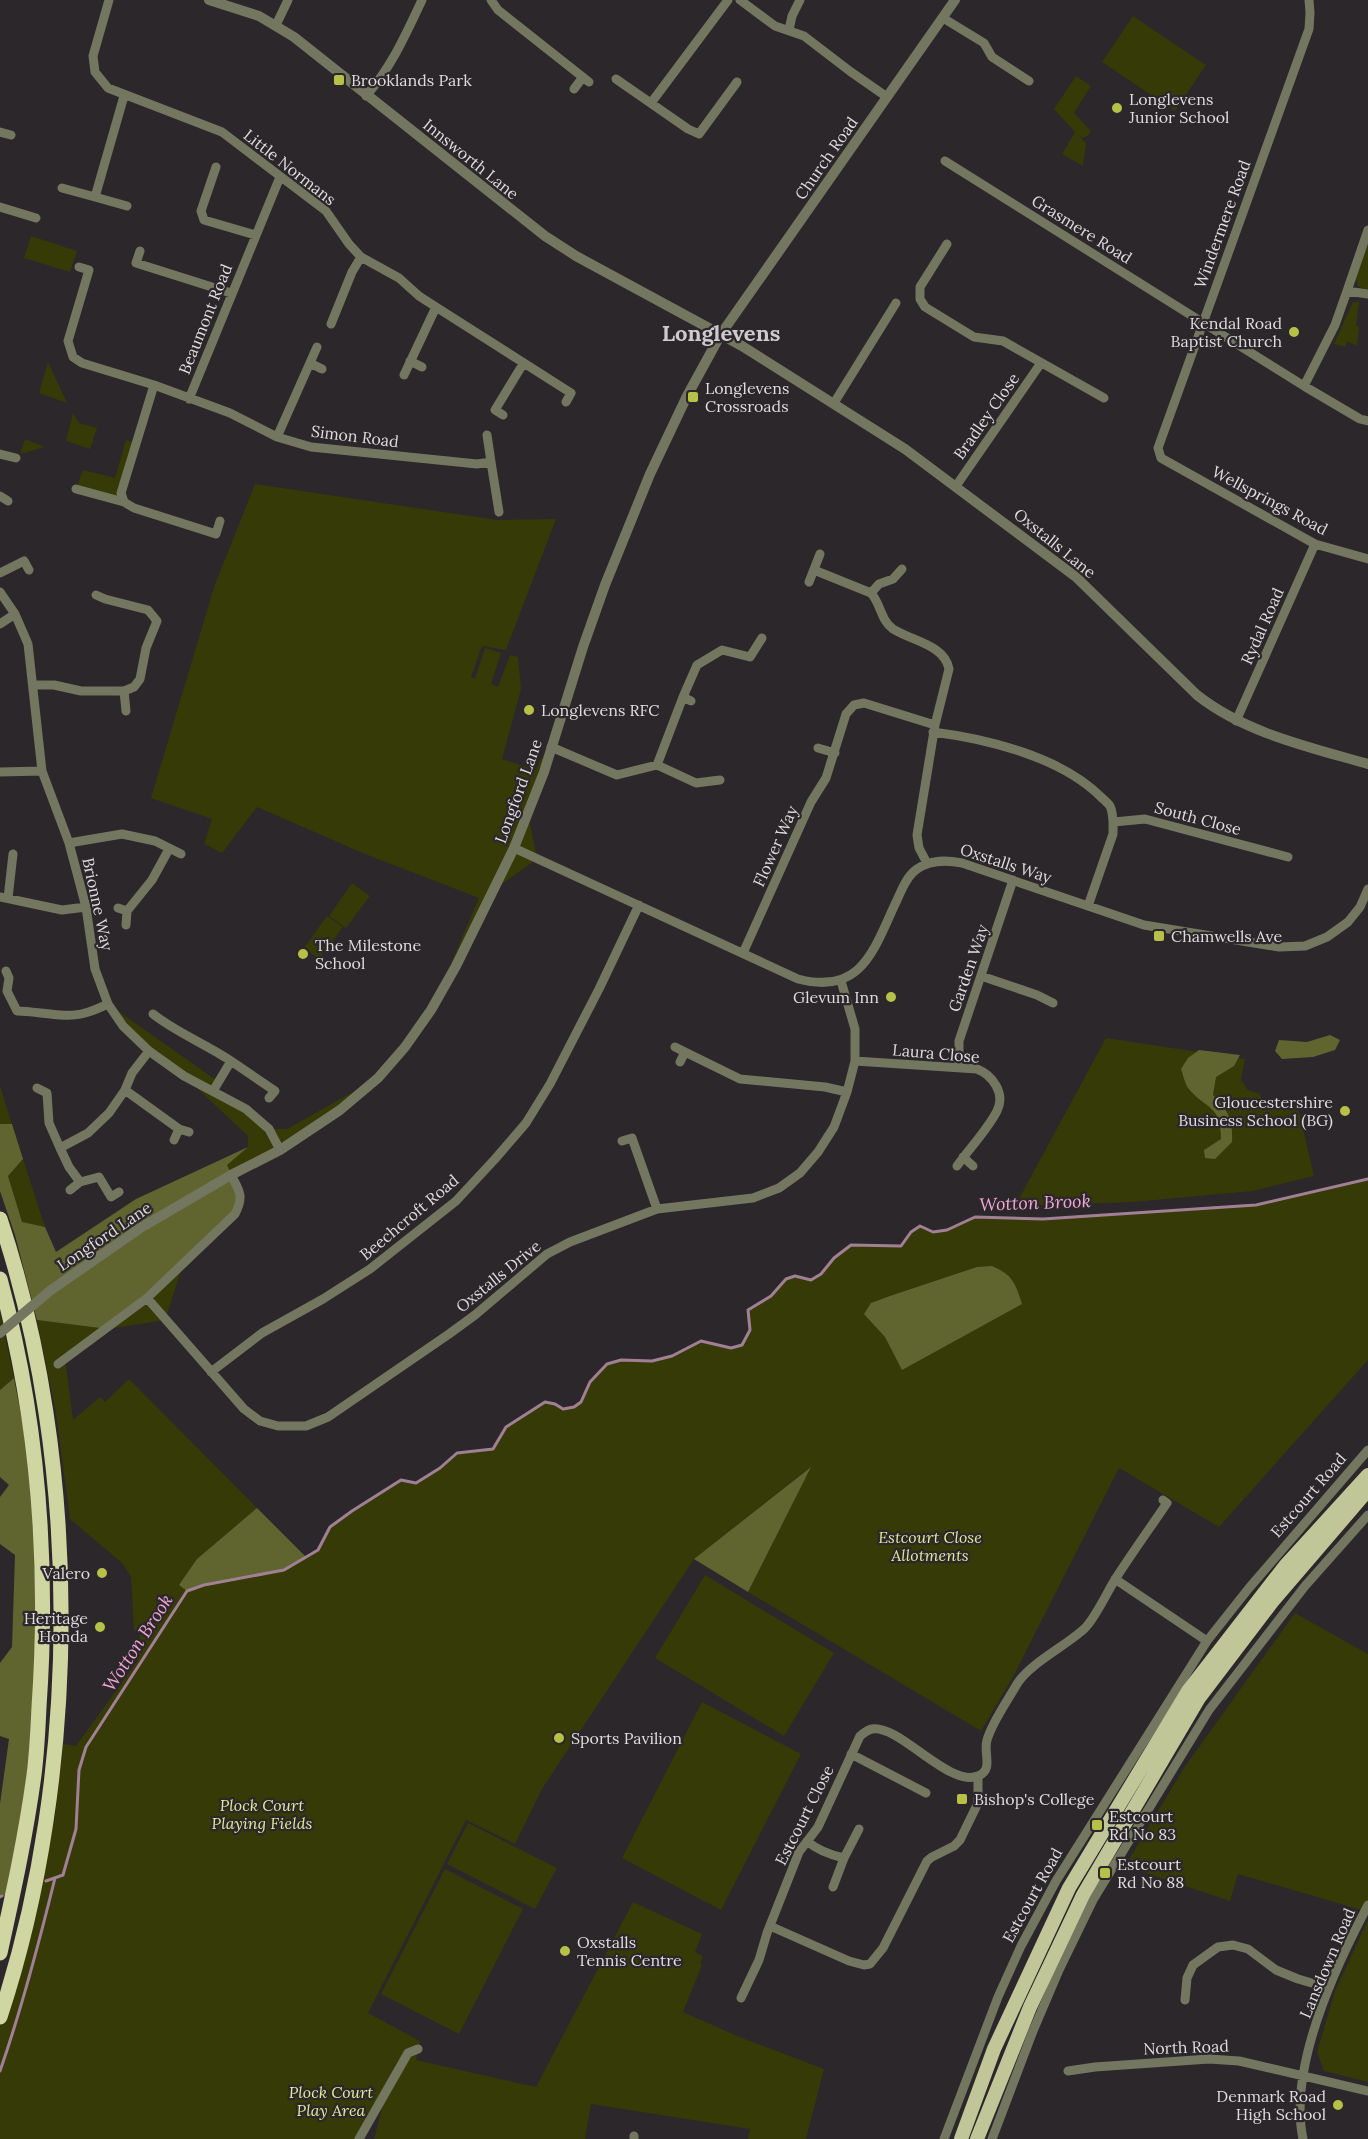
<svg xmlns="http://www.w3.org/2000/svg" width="1368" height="2139" viewBox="0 0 1368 2139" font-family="Lora,serif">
<rect width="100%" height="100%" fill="#2b272a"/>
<path fill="#363a07" d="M1133,16L1206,65L1175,111L1102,62Z
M1076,76L1091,86L1074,113L1091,131L1088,136L1081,138L1086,143L1083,166L1062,154L1075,132L1054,109Z
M31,236L77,251L70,272L24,258Z
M1368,239V291L1358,286L1356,278Z
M1353,302H1359L1356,326L1359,327L1357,346L1347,341L1345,347L1334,344Z
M48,362L67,403L39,393Z
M73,413L79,423L97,428L90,449L66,441Z
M25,439L45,447L20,454Z
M126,440L136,443L124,502L76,489L83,470L115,478Z
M255,484L497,520L556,519L506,650L482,646L471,677L475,679L485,648L501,653L491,684L498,687L510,655L518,657L521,689L502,759L536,770L539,762L551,747L528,813L537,859L495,889L431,1010L479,898L365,854L257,807L222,853L204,844L212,819L151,798L214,587Z
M352,883L370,896L346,928L329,916Z
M327,916L343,927L319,959L304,948Z
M108,1004L219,1082L213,1090L269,1129H287L378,1078L340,1110L231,1175L226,1165L248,1147V1136L184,1076L149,1051Z
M1106,1038L1245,1059L1241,1080L1248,1090L1260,1094L1264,1105L1296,1099L1314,1176L1253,1191L1133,1202L1015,1206Z
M0,1086L12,1124H0Z
M23,1159L45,1227L22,1223L8,1176Z
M1368,1179V1360L1219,1527L1119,1468L1013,1677L981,1731L748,1592L809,1468L694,1559L542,1789L515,1844L466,1820L368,2013L420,2041L416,2060L536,2087L633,1902L702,1934L695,1952L703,1956L700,1963L702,1965L683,2012L737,2036L824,2069L806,2139H748L750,2129L591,2104L585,2139H374L385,2097L359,2139H0V2017L29,1939L55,1817L63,1744L76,1746L138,1660L140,1632L134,1631L131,1577L123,1564L70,1519L56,1413L37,1320L108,1329L183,1265L165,1320L108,1329L65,1359L73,1420L100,1397L105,1402L129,1379L257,1508L197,1559L187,1591L204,1585L284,1570L318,1550L330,1527L352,1511L401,1480L416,1483L440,1468L457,1453L493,1449L506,1427L545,1402L555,1404L563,1409L574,1407L581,1402L590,1382L607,1364L621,1360L653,1361L672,1356L701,1341L731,1348L742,1345L750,1330L748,1310L771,1296L786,1279L795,1276L811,1280L821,1274L834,1258L851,1245L901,1246L911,1232L920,1226L933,1232L947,1230L975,1217L1043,1219L1256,1205Z
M0,1313L14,1378L0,1390Z
M705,1575L834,1653L784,1736L655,1658Z
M1295,1613L1368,1654V1905L1365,1911L1238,1874L1230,1901L1125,1866L1184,1768Z
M702,1702L801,1754L721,1910L622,1858Z
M468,1823L557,1868L535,1909L447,1864Z
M445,1869L523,1909L459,2034L381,1994Z
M1368,1920V2082L1324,2071L1317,2052L1335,1991Z"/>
<path fill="#606530" d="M1330,1035L1340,1040L1335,1050L1313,1057L1282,1059L1275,1051L1279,1040L1307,1042Z
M1199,1050L1240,1055L1234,1066L1216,1077L1213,1095C1229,1111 1233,1120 1232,1142L1215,1159L1205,1158L1204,1150L1221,1139C1221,1104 1206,1110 1188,1088C1185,1083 1183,1075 1181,1069L1188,1058Z
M0,1124H12L23,1159L8,1176L22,1222L45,1227L56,1252L136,1199L248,1147L227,1165L240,1193L241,1204L108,1329L37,1320L15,1235L0,1191Z
M992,1266C1013,1275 1015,1283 1022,1304L902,1370L885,1337L864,1314L871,1303L890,1296L977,1267Z
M14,1378C18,1400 23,1423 26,1445C39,1533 39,1625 33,1713C29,1774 18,1834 8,1894L0,1897V1804L9,1739L0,1736V1663L12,1647L15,1555L0,1544V1497L9,1485L0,1477V1390Z
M811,1467L748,1592L694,1559Z
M257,1508L306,1557L284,1570L204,1585L187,1591L179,1585L197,1559Z"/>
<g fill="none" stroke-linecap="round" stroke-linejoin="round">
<path stroke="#a18095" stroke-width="3" d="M46,1881L63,1875L76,1829L79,1770L86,1747L187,1591L204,1585L284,1570L318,1550L330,1527L352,1511L401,1480L416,1483L440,1468L457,1453L493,1449L506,1427L545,1402L555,1404L563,1409L574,1407L581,1402L590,1382L607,1364L621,1360L652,1361L672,1356L701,1341L731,1348L742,1345L750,1330L748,1310L771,1296L786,1279L795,1276L811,1280L821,1274L834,1258L851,1245L901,1246L911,1232L920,1226L933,1232L947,1230L975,1217L1043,1219L1256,1205L1368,1179
M0,1897L2,1896
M0,2071C22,2008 39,1943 55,1878"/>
<path stroke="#747760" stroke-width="9" d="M109,0L93,56L95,72L108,88L222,132L326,211L349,244L361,257L399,278L419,296L436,307L571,393L566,402
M491,0L498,10L589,82
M740,0L775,26L804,36L851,72L887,97
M1309,0L1310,13L1309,29L1158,448L1161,458L1315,544L1368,559
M943,18L984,43L992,57L1029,81
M276,25L288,0
M789,30L792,16L800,0
M616,79L688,129L699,134L737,82
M574,89L583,77
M124,96L95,197L127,206
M366,96C392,66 405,36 422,0
M651,103L728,0
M0,132L11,135
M945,161L1304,386L1360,419L1368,421
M216,167L201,211L204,220L255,235
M62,188L95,197
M0,207L36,218
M1368,230L1347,291L1368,294
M947,244L920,287V299L925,307L974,337L1003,341L1104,398
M140,251L136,263L231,293
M79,267L89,270L68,341L73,357L82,363L154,385L230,413L277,437L311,447L477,464L491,462L499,512
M331,324L352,272L361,257
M410,361L422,367
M310,363L322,369
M404,375L436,307
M1304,386L1335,325L1347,291
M189,399L280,177
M834,403L896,303
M503,415L495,410L523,364
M487,435L491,462
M277,437L317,347
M0,454L16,458
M956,486L1041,363
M76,489L124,502L121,493L154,385
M0,496L8,501
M124,502L134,508L216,534L220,521
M814,570L871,593C881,604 881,621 893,629C912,641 945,645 949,669L935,725L917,835L919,848L927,863
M0,573L24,561L29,570
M809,582L820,554
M0,592L15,614L28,644L42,771L69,843L86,907L95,969L108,1004L123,1026L149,1051L184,1076L246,1109L269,1129L280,1150
M871,593L879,584L893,579L902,569
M0,624L15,614
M33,685H54L81,691H124L134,687L140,679L146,648L157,621L148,610L105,599L96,595
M124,691L126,711
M683,697L697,665L722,650L750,657L762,638
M1236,721L1315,544
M933,732C988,739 1061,757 1101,797C1103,799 1108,803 1110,806C1114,814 1113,826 1113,834L1088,906
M551,747L617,775L657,765L696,783L720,780
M818,748L835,753
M657,765L683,697L691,701
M0,772L42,771
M1114,822L1145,819L1288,857
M69,843L122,834L155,841L181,854
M514,848L798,979C863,996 874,948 897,900C902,889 907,876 917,869C931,859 947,860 962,863L1144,925L1279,947L1305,946L1327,937L1348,922L1360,907L1368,889
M0,897L62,910L86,907
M8,898L13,854
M118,908L127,911L126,925
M127,911L152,880L169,849
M743,953L811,802L826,778L846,714L854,705L864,703L935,725
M6,971L9,978L7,991L17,1011C37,1011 66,1019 85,1013C93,1011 101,1007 108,1004
M981,976L1037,995L1053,1003
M153,1014C177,1033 206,1044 231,1061L213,1091
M675,1047L685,1052L680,1062
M685,1052L740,1079L825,1087L847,1092
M231,1061L275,1091L269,1098
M855,1061L977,1069C992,1075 1006,1093 997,1111C988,1129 969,1149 957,1166
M959,1067V1041L1013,880
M37,1088L47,1093L49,1123L60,1148L88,1133L109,1113L125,1090L132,1073L149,1051
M125,1090L179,1129L189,1132
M174,1140L179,1129
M622,1141L632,1138L657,1209
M60,1148L69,1167L80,1182L99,1177L111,1197L119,1192
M963,1157L973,1166
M70,1190L80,1182
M147,1298L244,1409L260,1421L278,1426H306L328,1417L449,1334L475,1315L547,1254L570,1242L657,1209L753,1198L779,1188L800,1173L818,1152L834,1127L847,1092L855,1061V1029L841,981
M58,1364L147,1298L235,1214C244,1197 240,1191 231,1175
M211,1372L262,1333L323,1299L370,1269L456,1201L495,1159L526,1123L550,1084L599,989L639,905
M1115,1579L1207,1641
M851,1754L926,1793
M807,1841C817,1850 831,1855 844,1858
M833,1887L844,1858L859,1829
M770,1926L849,1961L864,1965L870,1964L883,1948L927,1861L932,1857L954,1846L960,1840L978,1803V1777
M741,1998L759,1960L767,1933L799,1852L818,1827L860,1736C864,1733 867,1730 872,1729C899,1724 949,1788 978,1776C994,1770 983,1753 987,1740C992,1722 1008,1700 1017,1684C1029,1664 1067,1645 1084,1629C1095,1619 1107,1592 1116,1578C1132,1553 1150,1528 1167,1503L1163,1500
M1185,2000L1187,1978L1193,1965L1218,1947L1233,1945L1248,1949L1276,1970L1298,1979L1329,1988
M1068,2071L1095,2067L1209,2059L1239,2061L1368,2091
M634,2136V2139
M359,2139L408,2053L418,2049
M944,2139L998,1997L1021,1946L1056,1881L1207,1641L1249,1588L1368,1450
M992,2139L1033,2031L1059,1970L1093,1900L1209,1710L1305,1586L1368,1515
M1303,2139C1288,2068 1335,1967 1368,1905"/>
<path stroke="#747760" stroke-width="10" d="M209,0L259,16L294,37L545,236L576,256L742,346L905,449L1076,577L1197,695C1245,733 1309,747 1368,764
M51,1290L142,1227L231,1175L280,1150L340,1110L378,1078L405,1047L431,1010L456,966L514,848L544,772L583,647L605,585L650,474L687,396L721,334L955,0"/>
<path stroke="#c0c697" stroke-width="14" d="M961,2139L994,2049L1069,1888L1188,1691L1285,1566L1368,1475
M977,2139L1030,2007L1083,1895L1199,1698L1272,1602L1368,1490"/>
<path stroke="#cfd6a2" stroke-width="15" d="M0,1219C82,1464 81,1772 0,2017
M0,1279C38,1418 49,1564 39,1707C38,1729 37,1752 34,1775C26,1835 13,1894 0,1953"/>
<path stroke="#747760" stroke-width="10" d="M0,1333L51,1290"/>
</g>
<g fill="#b7c148" stroke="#2b272a" stroke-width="2">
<rect x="333" y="74" width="12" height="12" rx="3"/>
<circle cx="1117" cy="108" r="6"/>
<circle cx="1294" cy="332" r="6"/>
<rect x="687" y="391" width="12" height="12" rx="3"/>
<circle cx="529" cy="710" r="6"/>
<rect x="1153" y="930" width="12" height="12" rx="3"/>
<circle cx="303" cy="954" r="6"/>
<circle cx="891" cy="997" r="6"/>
<circle cx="1345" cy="1111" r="6"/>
<circle cx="102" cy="1573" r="6"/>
<circle cx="100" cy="1627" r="6"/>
<circle cx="559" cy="1738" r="6"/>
<rect x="956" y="1793" width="12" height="12" rx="3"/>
<rect x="1091" y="1819" width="12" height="12" rx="3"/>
<rect x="1099" y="1867" width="12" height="12" rx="3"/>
<circle cx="565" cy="1951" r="6"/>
<circle cx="1338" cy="2105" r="6"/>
</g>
<g text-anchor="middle" stroke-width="4.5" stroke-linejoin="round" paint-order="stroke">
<g font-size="16" fill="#dedcdd" stroke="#2b272a" text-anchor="start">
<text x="351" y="86">Brooklands Park</text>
<text x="1129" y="105">Longlevens<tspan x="1129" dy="18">Junior School</tspan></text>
<text x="1282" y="329" text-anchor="end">Kendal Road<tspan x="1282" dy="18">Baptist Church</tspan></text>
<text x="705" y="394">Longlevens<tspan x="705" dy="18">Crossroads</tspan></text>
<text x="541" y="716">Longlevens RFC</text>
<text x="1171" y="942">Chamwells Ave</text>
<text x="315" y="951">The Milestone<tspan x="315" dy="18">School</tspan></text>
<text x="879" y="1003" text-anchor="end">Glevum Inn</text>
<text x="1333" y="1108" text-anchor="end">Gloucestershire<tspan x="1333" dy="18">Business School (BG)</tspan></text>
<text x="90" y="1579" text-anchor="end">Valero</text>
<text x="88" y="1624" text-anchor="end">Heritage<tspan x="88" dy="18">Honda</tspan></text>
<text x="571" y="1744">Sports Pavilion</text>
<text x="974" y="1805">Bishop's College</text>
<text x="1109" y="1822">Estcourt<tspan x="1109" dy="18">Rd No 83</tspan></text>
<text x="1117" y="1870">Estcourt<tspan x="1117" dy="18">Rd No 88</tspan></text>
<text x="577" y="1948">Oxstalls<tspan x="577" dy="18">Tennis Centre</tspan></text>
<text x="1326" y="2102" text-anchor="end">Denmark Road<tspan x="1326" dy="18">High School</tspan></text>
</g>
<g font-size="16" fill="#dedcdd" stroke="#2b272a">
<text transform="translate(826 158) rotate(-55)" y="6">Church Road</text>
<text transform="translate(471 159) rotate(39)" y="6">Innsworth Lane</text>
<text transform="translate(290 167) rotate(38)" y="6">Little Normans</text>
<text transform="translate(1222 224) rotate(-70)" y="6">Windermere Road</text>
<text transform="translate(1082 229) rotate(32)" y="6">Grasmere Road</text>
<text transform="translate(205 319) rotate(-68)" y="6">Beaumont Road</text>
<text transform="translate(986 416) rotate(-55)" y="6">Bradley Close</text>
<text transform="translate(355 436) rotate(7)" y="6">Simon Road</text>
<text transform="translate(1270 500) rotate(28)" y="6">Wellsprings Road</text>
<text transform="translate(1055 543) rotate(39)" y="6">Oxstalls Lane</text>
<text transform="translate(1262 626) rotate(-66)" y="6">Rydal Road</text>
<text transform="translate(518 791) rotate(-70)" y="6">Longford Lane</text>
<text transform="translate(1198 818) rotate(15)" y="6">South Close</text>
<text transform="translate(775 846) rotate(-66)" y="6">Flower Way</text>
<text transform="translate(1006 863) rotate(18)" y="6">Oxstalls Way</text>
<text transform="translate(98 904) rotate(78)" y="6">Brionne Way</text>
<text transform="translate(968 968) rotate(-71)" y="6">Garden Way</text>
<text transform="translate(936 1053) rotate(5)" y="6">Laura Close</text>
<text transform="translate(409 1217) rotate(-40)" y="6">Beechcroft Road</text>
<text transform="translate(104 1236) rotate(-34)" y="6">Longford Lane</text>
<text transform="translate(498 1276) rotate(-39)" y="6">Oxstalls Drive</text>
<text transform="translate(1308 1495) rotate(-49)" y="6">Estcourt Road</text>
<text transform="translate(804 1815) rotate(-63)" y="6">Estcourt Close</text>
<text transform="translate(1032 1895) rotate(-61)" y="6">Estcourt Road</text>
<text transform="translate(1327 1963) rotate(-67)" y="6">Lansdown Road</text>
<text transform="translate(1186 2047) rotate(-2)" y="6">North Road</text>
</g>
<g font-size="16" font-style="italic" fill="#e0ea97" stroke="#2b272a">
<text x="930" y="1543">Estcourt Close<tspan x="930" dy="18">Allotments</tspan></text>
<text x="262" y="1811">Plock Court<tspan x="262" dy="18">Playing Fields</tspan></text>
<text x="331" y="2098">Plock Court<tspan x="331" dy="18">Play Area</tspan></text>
</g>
<g font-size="18" font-style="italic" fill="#f0a6d6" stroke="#2b272a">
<text transform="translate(1035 1203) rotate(-2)" y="6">Wotton Brook</text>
<text transform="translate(138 1643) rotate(-57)" y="6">Wotton Brook</text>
</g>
<g font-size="22" font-weight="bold" fill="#cfcacd" stroke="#2b272a">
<text x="721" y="341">Longlevens</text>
</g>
</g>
</svg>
